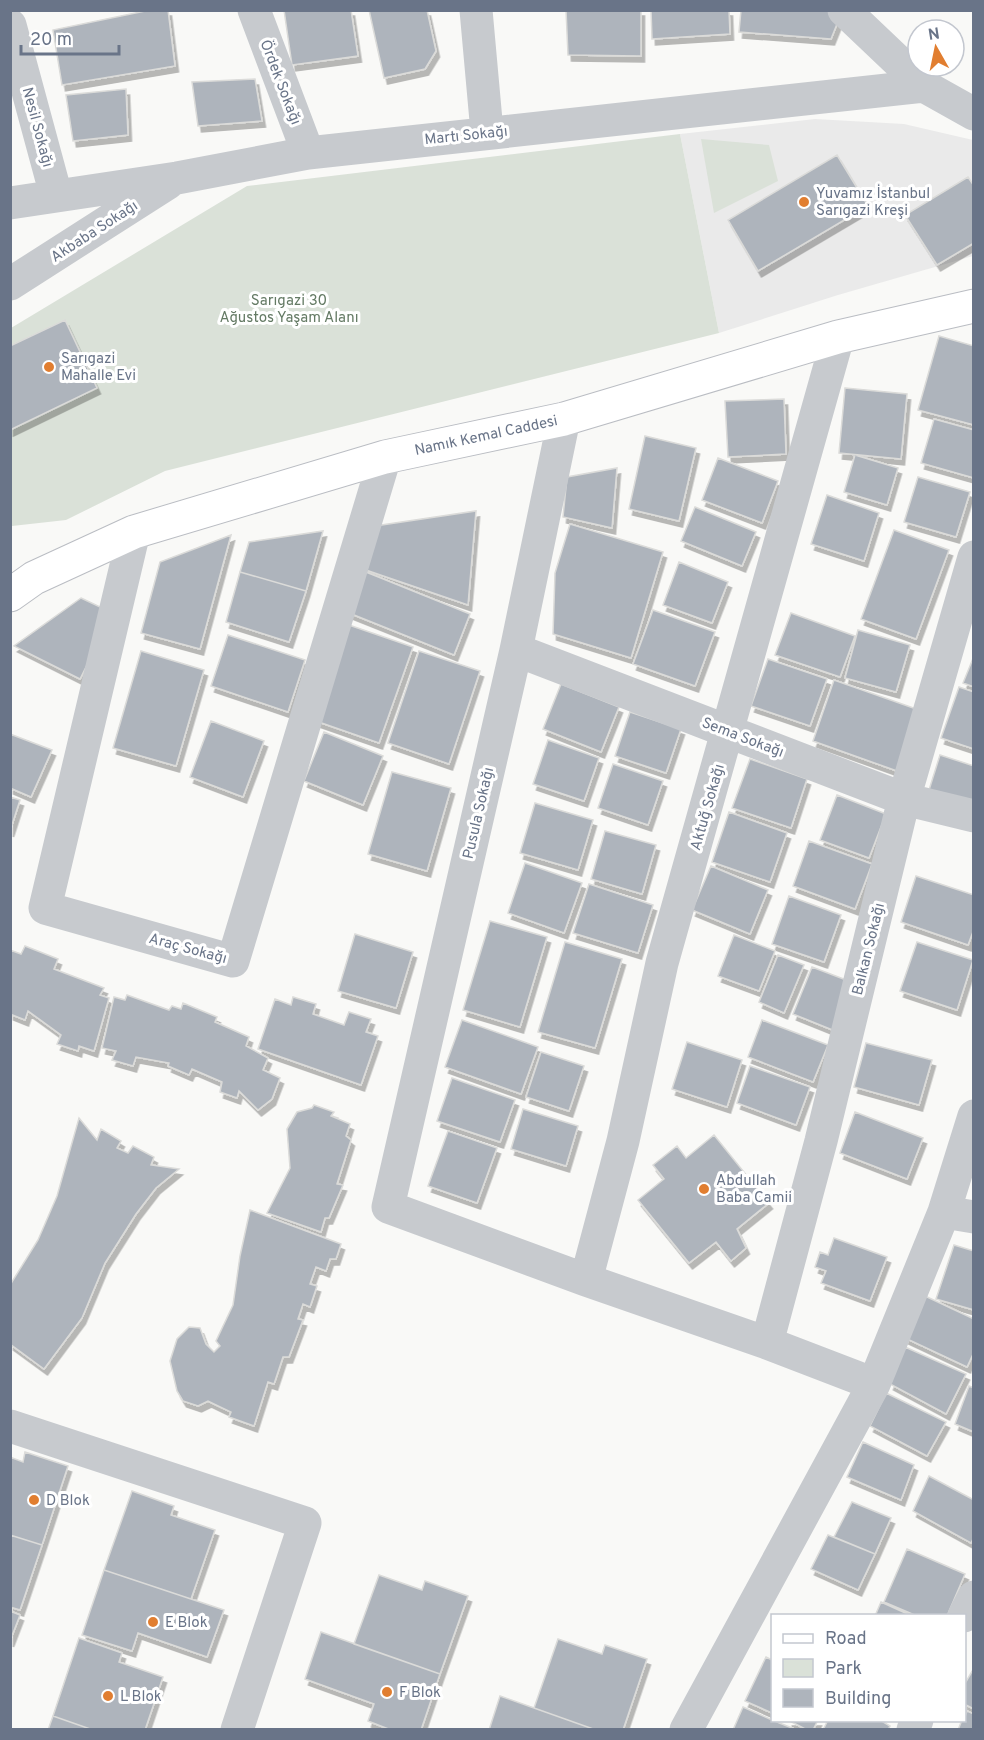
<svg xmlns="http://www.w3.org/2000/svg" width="984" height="1740" viewBox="0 0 984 1740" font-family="Overpass,sans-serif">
<defs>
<filter id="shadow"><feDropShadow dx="3.5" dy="6" stdDeviation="0" flood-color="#0004"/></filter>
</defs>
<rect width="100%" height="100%" fill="#f9f9f7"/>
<path fill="#eaeaea" d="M815,119L904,124L973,140V256L838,295L719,333L680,134Z"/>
<path fill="#dae1d8" d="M680,134L719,333L165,471L66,520L12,526L11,523V328L247,186Z
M701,139L769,145L778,181L714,213Z"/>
<path fill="#aeb4bc" stroke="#dbdbd9" stroke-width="1.5" filter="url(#shadow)" d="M150,10H168L175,66L62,85L53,30Z
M284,10H351L358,56L292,65Z
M369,10H427L436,51L425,69L384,78Z
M566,10H641V56L568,55Z
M651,10H729L730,34L652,39Z
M741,10H837L841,14L831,39L739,32Z
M255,79L262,121L198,126L192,82Z
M126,89L128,135L73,141L66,95Z
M837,155L868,206L758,271L728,220Z
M968,177L974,186V243L937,265L905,215Z
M65,320L97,388L10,430V346Z
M939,336L974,346V425L918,410Z
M845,388L907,394L901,459L839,453Z
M784,399L786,454L728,457L725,401Z
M934,419L974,430V478L921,463Z
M645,436L696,448L679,521L629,509Z
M855,455L898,468L887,505L844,492Z
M718,458L778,481L762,523L702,500Z
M617,468L612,528L563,517L567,477Z
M918,477L970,492L956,537L904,522Z
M827,495L879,513L864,561L811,544Z
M695,507L756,532L742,566L681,541Z
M476,511L468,605L360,568L375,526Z
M570,524L663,552L631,658L553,634L555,573Z
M894,530L949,550L916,639L861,619Z
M323,531L306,591L240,572L249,542Z
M231,535L200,649L141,633L160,562Z
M679,562L728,582L712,623L663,605Z
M361,570L470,614L454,655L344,611Z
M240,572L306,591L289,642L226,622Z
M81,598L113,613L80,679L14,646Z
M653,610L715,632L695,686L633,664Z
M791,613L855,636L840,677L775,655Z
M346,624L413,647L379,743L313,720Z
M858,630L910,645L896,692L845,678Z
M228,635L305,660L288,712L211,686Z
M141,651L204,670L176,766L113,748Z
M419,651L480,671L449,764L388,743Z
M974,656V687L963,683Z
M768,659L827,679L810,726L751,706Z
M834,680L919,710L897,771L813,741Z
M561,684L619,707L601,752L543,729Z
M959,687L974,692V749L941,738Z
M630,712L681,729L666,773L615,756Z
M211,721L264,741L243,797L190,777Z
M324,732L383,756L363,805L304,781Z
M10,734L52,750L31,797L10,788Z
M548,740L599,758L584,801L533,784Z
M940,755L974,766V805L929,790Z
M750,759L807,779L791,828L732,808Z
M613,764L663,781L648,825L598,808Z
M392,772L451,788L427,871L368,854Z
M837,795L886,814L869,858L820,840Z
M10,797L20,800L10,831Z
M535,803L593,820L578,870L520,853Z
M729,812L787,833L770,882L712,862Z
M605,831L656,845L642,894L591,879Z
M809,841L872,864L855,909L793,886Z
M525,863L582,883L564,933L508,913Z
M711,866L768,890L750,934L692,910Z
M916,876L974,895V929L968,945L901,922Z
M589,884L653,905L638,953L573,933Z
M789,896L841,915L824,962L772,944Z
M490,921L547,937L520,1027L463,1010Z
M355,934L413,952L396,1008L338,991Z
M734,935L775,951L759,991L718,976Z
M565,942L622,959L595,1048L538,1032Z
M917,942L973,960L957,1010L900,991Z
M25,946L58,959L54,969L104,988L100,995L109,998L94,1051L79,1046L78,1051L57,1044L61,1035L28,1011L25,1020L10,1014V950L21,954Z
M778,955L804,965L784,1013L759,1002Z
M812,967L854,983L835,1031L793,1014Z
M127,995L169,1010L172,1006L181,1009L183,1003L217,1017L215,1022L249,1037L246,1046L268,1058L263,1070L280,1078L272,1099L258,1110L239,1091L237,1098L220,1092L222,1082L192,1069L189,1075L168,1066L169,1063L136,1057L133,1066L112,1060L116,1051L102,1048L114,997L125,1000Z
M293,997L316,1004L313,1014L344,1025L349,1012L371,1019L366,1032L378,1036L361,1085L258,1049L275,999L291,1005Z
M462,1020L538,1047L521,1094L445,1067Z
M762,1020L828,1045L813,1082L748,1057Z
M687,1042L742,1060L727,1107L672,1089Z
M866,1043L932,1060L919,1105L854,1087Z
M541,1052L584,1066L569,1111L526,1097Z
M750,1066L810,1087L796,1125L737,1103Z
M452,1078L515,1100L500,1142L437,1121Z
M314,1105L334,1112L331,1116L350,1124L346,1136L351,1140L337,1184L343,1185L329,1218H325L321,1232L267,1213L290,1168L287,1129L297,1112L312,1108Z
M523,1109L578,1126L566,1166L511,1149Z
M855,1112L923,1138L907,1179L840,1153Z
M79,1118L97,1140L101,1129L121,1141L117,1148L128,1153L133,1146L154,1157L151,1165L179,1169L156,1188L136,1214L105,1263L82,1318L44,1369L10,1344V1285L38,1240L57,1196Z
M448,1131L497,1148L477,1203L428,1186Z
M714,1135L769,1203L737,1229L746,1248L731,1261L716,1242L689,1263L638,1200L664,1179L653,1165L677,1146L686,1158Z
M250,1210L341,1244L336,1259H330L326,1271L316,1267L310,1284L317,1286L310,1307L303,1304L298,1319L303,1320L289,1357H283L274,1384L268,1382L254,1426L229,1417L231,1412L208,1401L198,1406L183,1401L177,1391L170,1361L177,1339L189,1327L200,1328L206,1344L214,1352L220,1346L216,1341L233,1305L240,1256Z
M834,1238L887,1257L870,1301L821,1283L826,1271L815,1267L820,1252L828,1255Z
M954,1245L974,1251V1310L936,1299Z
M925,1296L974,1319V1352L967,1367L905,1338Z
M905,1347L966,1374L946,1414L890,1384Z
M969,1386L974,1388V1432L955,1424Z
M886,1393L946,1422L927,1456L870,1426Z
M863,1442L914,1465L901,1500L847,1477Z
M25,1452L68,1466L42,1545L10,1535V1457L23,1462Z
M929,1476L974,1500V1537L971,1543L913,1511Z
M132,1491L174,1506L171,1515L215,1530L191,1599L104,1570Z
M852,1502L891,1518L875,1554L834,1537Z
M10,1535L42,1545L20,1610L10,1607Z
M828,1535L875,1554L858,1590L811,1569Z
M907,1549L965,1574L947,1616H917L884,1602Z
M104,1570L224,1610L207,1657L138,1633L132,1651L82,1635Z
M379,1575L422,1590L425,1581L468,1596L440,1674L354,1644Z
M881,1602L912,1616H875Z
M10,1611L20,1615L10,1641Z
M321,1632L440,1674L421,1730H391L368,1721L374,1704L305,1679Z
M79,1638L122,1653L119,1662L163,1677L145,1730H93L53,1716Z
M558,1639L602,1654L605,1645L647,1659L623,1730H596L534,1708Z
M766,1657L772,1660V1713L745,1701Z
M974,1668V1709L964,1704V1685Z
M500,1696L534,1708L596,1730H489Z
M743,1707L772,1720L797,1730H733Z
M967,1711L974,1714V1730H958L962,1720H964Z
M53,1716L93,1730H48Z
M788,1720H818L813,1730H807Z
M828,1720H880L890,1726L888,1730H823Z"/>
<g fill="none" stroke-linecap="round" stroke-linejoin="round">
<defs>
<path id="secondary" d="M10,595L34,578L134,532L385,457L564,419L838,337L974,306"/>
</defs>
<use href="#secondary" stroke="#babdc3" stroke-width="35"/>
<path stroke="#c7cace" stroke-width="33" d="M254,10L308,153
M476,10L487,132
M844,10L924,86L974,114
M10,25L56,195
M10,203L177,178L308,153L924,86
M10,284L168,183
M564,419L516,650L388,1207L586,1280L767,1343L874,1384
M134,532L45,908L233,961L385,457
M516,650L904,799L974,816
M944,1212L974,1217
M586,1280L623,1141L662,963L838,337
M767,1343L821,1141L904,799L974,557
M10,1426L305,1523L237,1730
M964,1616L974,1597
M686,1730L874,1384L944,1212L974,1116
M913,1730L917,1720"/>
<use href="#secondary" stroke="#fff" stroke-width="33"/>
</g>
<g fill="#e17e30" stroke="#fff" stroke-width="2">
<circle cx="804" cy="202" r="6"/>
<circle cx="49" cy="367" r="6"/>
<circle cx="704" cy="1189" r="6"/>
<circle cx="34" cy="1500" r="6"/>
<circle cx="153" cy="1622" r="6"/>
<circle cx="387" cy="1692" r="6"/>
<circle cx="108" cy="1696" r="6"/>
</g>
<g text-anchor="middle" stroke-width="6" stroke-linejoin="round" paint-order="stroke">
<g font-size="15" fill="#697488" stroke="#fff">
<text transform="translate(281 82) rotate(69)" y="5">Ördek Sokağı</text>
<text transform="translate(38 127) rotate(75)" y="5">Nesil Sokağı</text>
<text transform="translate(466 135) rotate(-6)" y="5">Martı Sokağı</text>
<text transform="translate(94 231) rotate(-33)" y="5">Akbaba Sokağı</text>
<text transform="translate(486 435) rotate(-12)" y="5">Namık Kemal Caddesi</text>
<text transform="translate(743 737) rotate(21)" y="5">Sema Sokağı</text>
<text transform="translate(707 807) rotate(-74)" y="5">Aktuğ Sokağı</text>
<text transform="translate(478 813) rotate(-77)" y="5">Pusula Sokağı</text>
<text transform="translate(188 948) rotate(15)" y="5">Araç Sokağı</text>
<text transform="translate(868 949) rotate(-76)" y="5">Balkan Sokağı</text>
</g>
<g font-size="15" fill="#697488" stroke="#fff" text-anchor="start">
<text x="816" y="198">Yuvamız İstanbul<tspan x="816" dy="17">Sarıgazi Kreşi</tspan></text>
<text x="61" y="363">Sarıgazi<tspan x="61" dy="17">Mahalle Evi</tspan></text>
<text x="716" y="1185">Abdullah<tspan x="716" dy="17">Baba Camii</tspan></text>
<text x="46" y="1505">D Blok</text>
<text x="165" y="1627">E Blok</text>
<text x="399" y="1697">F Blok</text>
<text x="120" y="1701">L Blok</text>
</g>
<g font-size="15" fill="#647a64" stroke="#fff">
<text x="289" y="305">Sarıgazi 30<tspan x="289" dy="17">Ağustos Yaşam Alanı</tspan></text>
</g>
</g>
<rect width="984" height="1740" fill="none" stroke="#697488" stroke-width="24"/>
<rect x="771" y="1614" width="195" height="108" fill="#ffffff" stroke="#c3c7cf" stroke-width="1.5"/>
<rect x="783" y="1634" width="30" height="9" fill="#ffffff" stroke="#c3c7cf" stroke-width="1.5"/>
<text x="825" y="1644" font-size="18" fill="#697488">Road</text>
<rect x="783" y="1659" width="30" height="18" fill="#dae1d8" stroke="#c3c7cf" stroke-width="1.5"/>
<text x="825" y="1674" font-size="18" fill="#697488">Park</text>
<rect x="783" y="1689" width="30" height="18" fill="#aeb4bc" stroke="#c3c7cf" stroke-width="1.5"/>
<text x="825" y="1704" font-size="18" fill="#697488">Building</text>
<g transform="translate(936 48) rotate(351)"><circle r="28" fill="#ffffff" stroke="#c3c7cf" stroke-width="1.5"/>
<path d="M0-4.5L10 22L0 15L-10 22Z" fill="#e17e30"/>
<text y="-9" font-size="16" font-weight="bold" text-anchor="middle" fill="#697488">N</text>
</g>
<path d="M21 45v9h98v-9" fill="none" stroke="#697488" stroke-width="3"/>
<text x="30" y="45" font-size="18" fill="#697488" stroke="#ffffff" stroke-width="4.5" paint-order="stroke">20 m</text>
</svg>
